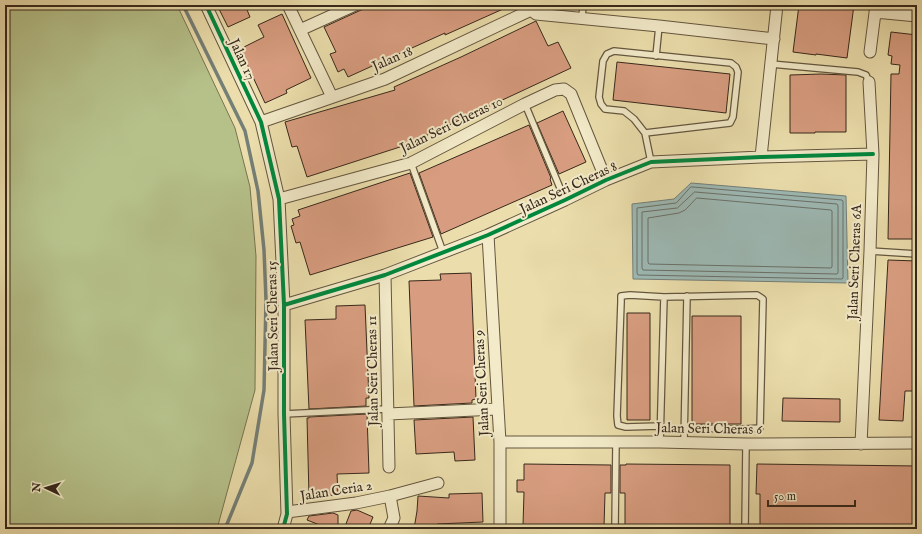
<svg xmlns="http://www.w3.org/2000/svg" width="922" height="534" viewBox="0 0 922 534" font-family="'IM FELL English',serif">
<rect width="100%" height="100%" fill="#ebdeac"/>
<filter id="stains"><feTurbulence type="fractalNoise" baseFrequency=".005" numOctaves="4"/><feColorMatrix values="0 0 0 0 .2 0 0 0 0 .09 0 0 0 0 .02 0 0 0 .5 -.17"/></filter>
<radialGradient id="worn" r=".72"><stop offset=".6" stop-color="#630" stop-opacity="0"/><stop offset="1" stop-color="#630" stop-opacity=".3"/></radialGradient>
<path fill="#b6c18a" stroke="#767452" d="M5,5H177L235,128L250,187L256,256L255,390L217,529H5Z"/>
<path fill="#9db9b5" stroke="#747f77" d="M691,183L846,196L848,283L633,279L632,204L674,199Z"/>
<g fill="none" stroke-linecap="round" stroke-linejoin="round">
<path stroke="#6a7068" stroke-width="1" d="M691,187H693L842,200L843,201V278L842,279L638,275L637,273V208L676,203Z
M695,192L837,204L838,206V273L837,274L643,270L642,268V212L677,208Z
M697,198L831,210L832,211V267L831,268L649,264L648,262V218L679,213L685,210Z"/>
<path stroke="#747f77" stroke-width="3.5" d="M183,5L245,131L258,191L264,250L266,300L264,390L252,463L225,529"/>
</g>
<path fill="#d89d80" stroke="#37281b" d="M217,5H245L250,17L228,27Z
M372,5H512L445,35V33L348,77L344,69L338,72L330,54L336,52L324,27Z
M799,5H854L847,58L816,54V55L793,52Z
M282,14L311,78L286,90L287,93L265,103L240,49L264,37L258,25Z
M536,21L548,46L558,42L571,68L406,145L307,177L297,146L292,147L285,122L395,90L394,87L461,57Z
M891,32L917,35V59H915L914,166H917V239H888L891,74H899L900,65L891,64L892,56L888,55Z
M617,62L730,74L726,113L613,100Z
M821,74L846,75V132H815V133H790V75Z
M563,111L586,162L559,174L537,123Z
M529,125L551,178L550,179L552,185L441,234L419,173Z
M410,173L433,237L310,275L300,242L296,243L291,226L294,225L292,219L300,216L298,210Z
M888,260L917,261V391H905L903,421L879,420Z
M471,273L476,399L472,400V403L414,406L409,281L441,280L440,274Z
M365,305L369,398H366V406L309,409L305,320L336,319V306Z
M627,313H650V420H627Z
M692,316H741V424H692Z
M783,398L840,399V422L782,421Z
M367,414L369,473L337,474L338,495L309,496L307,418H309V417Z
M473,417L475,460L455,461L454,452L416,454L414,420Z
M524,464L611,465V493H605L604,527L523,526L524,492H517V480H524Z
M626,464L730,465V528L625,526V493H620V465H626Z
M757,464L917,466V529L760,527V494H756Z
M482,493L483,522L437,524L436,529H414L417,511L418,496L449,498V494Z
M357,510L373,517L368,529H344L351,511Z
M333,513L338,515V529H330L307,520L309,516Z"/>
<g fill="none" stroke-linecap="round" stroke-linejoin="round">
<defs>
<path id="lane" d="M582,18L583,5
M656,56L659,26
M771,64L858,72L866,75L869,82
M525,104L565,200
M645,133L730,123L733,117L738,72L736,67L731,63L614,51L607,54L603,61L599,97L601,104L605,109L624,111L634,119L645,133L651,162
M411,163L443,252
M870,251L917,254
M284,414L387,409
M660,426L626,427L618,425L617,416L621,302V296L630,295L664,297
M660,442L664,297L757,295L763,299L760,428L745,429L684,428
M684,442L687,296
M615,529L616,442
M745,529L746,444"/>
<path id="street" d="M206,5L261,122L279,199L284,305V414L287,514L283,529
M288,5L332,97
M531,10L536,14L659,26L774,39
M875,12L917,16
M300,30L355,5
M870,52L876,5
M261,122L385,79L531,10
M761,157L777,5
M279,199L411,163L525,104L555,90L564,89L571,94L606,180
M488,235L500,442V529
M385,275L389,467
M284,305L385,275L488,235L565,200L606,180L651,162L761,157L873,154
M388,414L497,409
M500,442H660L746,444L917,443
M861,444L870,251L873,154L869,82
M287,512L356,503L390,496L438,483
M389,529L394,518L390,496"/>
</defs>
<use href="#lane" stroke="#64563f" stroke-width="8"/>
<use href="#street" stroke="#64563f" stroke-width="13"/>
<use href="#lane" stroke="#f2eac9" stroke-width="5.5"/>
<use href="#street" stroke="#f2eac9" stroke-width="11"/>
<defs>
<path id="cycleway" d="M206,5L261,122L279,199L284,305V414L287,514L283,529
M284,305L385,275L488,235L565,200L606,180L651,162L761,157L873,154"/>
</defs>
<use href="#cycleway" stroke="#f2eac9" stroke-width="6"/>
<use href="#cycleway" stroke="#00873e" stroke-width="4"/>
</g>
<g text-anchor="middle" stroke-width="4" stroke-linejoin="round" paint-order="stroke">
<g font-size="14" fill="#37281b" stroke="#f2eac9">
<text transform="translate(392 58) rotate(-24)" y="5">Jalan 18</text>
<text transform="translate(243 59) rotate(65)" y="5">Jalan 17</text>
<text transform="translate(451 124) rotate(-26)" y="5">Jalan Seri Cheras 10</text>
<text transform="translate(568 187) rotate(-25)" y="5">Jalan Seri Cheras 8</text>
<text transform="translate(854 262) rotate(-88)" y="5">Jalan Seri Cheras 6A</text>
<text transform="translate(272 316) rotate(-91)" y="5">Jalan Seri Cheras 15</text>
<text transform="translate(372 371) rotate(-91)" y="5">Jalan Seri Cheras 11</text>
<text transform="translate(481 383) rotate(-93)" y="5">Jalan Seri Cheras 9</text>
<text transform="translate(709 428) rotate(1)" y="5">Jalan Seri Cheras 6</text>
<text transform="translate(336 490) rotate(-9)" y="5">Jalan Ceria 2</text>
</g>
</g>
<rect width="922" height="534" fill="none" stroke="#ebdeac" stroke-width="20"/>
<rect x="6" y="6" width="910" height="522" fill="none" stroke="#37281b" stroke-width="2"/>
<rect x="10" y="10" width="902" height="514" fill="none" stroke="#37281b"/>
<g transform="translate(46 488) rotate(274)" stroke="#f2eac9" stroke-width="3" paint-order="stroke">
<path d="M0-3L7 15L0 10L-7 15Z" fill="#37281b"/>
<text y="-6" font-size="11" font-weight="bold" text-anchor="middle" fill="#37281b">N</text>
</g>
<path d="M768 500v6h87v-6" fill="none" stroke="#37281b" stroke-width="2"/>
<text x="774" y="500" font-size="12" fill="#37281b" stroke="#f2eac9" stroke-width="3" paint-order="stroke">50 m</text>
<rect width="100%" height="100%" filter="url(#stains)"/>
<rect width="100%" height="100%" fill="url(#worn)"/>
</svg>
